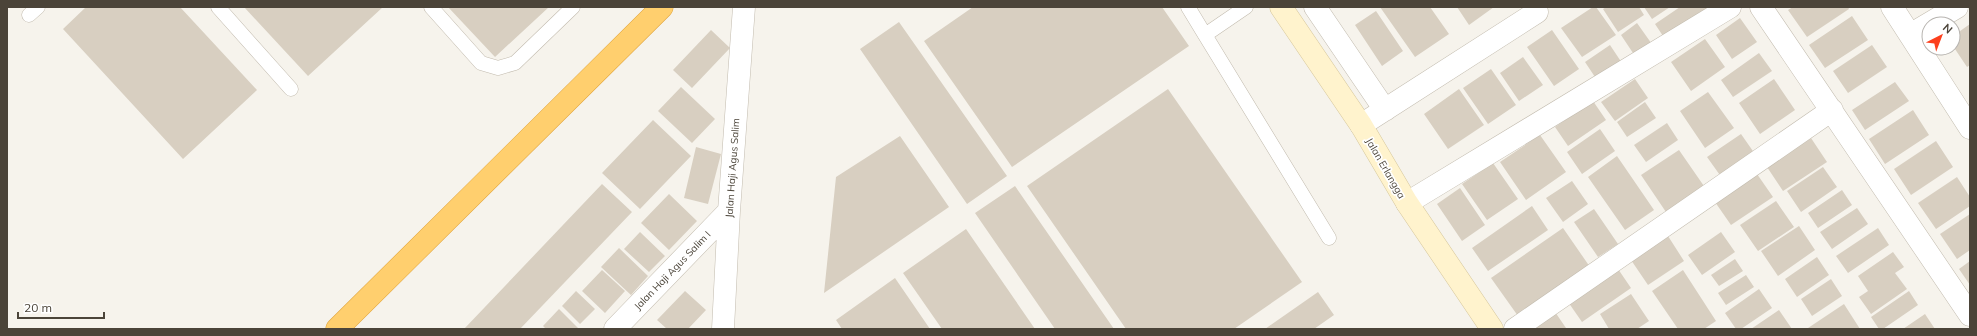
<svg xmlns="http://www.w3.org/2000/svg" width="1977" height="336" viewBox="0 0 1977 336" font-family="Mulish,sans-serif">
<rect width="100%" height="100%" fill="#f6f3ec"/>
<path fill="#d8cfc1" d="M86,7H180L257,90L183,159L63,29Z
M244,7H383L308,76Z
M448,7H549L495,57Z
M973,7H1162L1189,46L1012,167L924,41Z
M1380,7H1430L1449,34L1415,57Z
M1457,7H1494L1469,25Z
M1593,7H1596L1616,35L1582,57L1561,28Z
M1606,7H1639L1644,15L1618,32L1603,9Z
M1644,7H1670L1652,19Z
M1680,7H1706L1710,13L1667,42L1655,24Z
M1793,7H1848L1849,9L1807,37L1788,10Z
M1376,11L1403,51L1382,66L1355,25Z
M1852,16L1868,40L1825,68L1809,45Z
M1740,18L1757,42L1732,59L1716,35Z
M899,22L1007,176L967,204L860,49Z
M1637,23L1654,47L1637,59L1621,35Z
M1970,24V65L1967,67L1953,46V36Z
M711,30L730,48L692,88L673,70Z
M1552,30L1579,69L1554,86L1527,47Z
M1705,39L1725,67L1691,91L1671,62Z
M1610,45L1622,63L1597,80L1585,62Z
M1872,45L1887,67L1848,93L1833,71Z
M1759,53L1772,71L1733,97L1721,80Z
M1523,57L1543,85L1519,101L1500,73Z
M1491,69L1516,105L1488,124L1463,88Z
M1635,79L1648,98L1615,121L1601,102Z
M1774,79L1795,110L1760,134L1739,103Z
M1895,82L1909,101L1865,130L1852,110Z
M681,87L715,119L692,143L658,111Z
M1168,89L1302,282L1234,329H1126L1027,186Z
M1459,89L1484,125L1448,149L1424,114Z
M1708,92L1734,128L1705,148L1680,111Z
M1593,101L1606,120L1568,146L1555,127Z
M1645,102L1656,118L1627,137L1617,122Z
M1913,110L1929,135L1885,164L1869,139Z
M653,120L691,156L640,209L602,173Z
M1667,123L1678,140L1646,162L1634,145Z
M1600,129L1615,151L1582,174L1567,152Z
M1741,134L1755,154L1722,178L1707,157Z
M1540,135L1566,172L1526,200L1500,162Z
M900,136L949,207L824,293L836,177Z
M1811,138L1827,162L1783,191L1767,167Z
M1936,141L1953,167L1911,195L1894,169Z
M696,147L721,154L708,204L684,198Z
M1679,150L1706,189L1668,215L1641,175Z
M1617,156L1654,210L1625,230L1588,177Z
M1493,163L1518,199L1487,220L1462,184Z
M1823,167L1837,187L1801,212L1787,191Z
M1757,174L1773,197L1731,225L1715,202Z
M1957,177L1970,197V206L1936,229L1918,203Z
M1572,181L1588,204L1563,222L1546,198Z
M602,184L632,212L520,329H464Z
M1015,186L1114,329H1055L975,213Z
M1460,188L1485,225L1462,241L1437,204Z
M1842,190L1852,205L1818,228L1808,213Z
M669,194L697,221L669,250L641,223Z
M1776,201L1794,227L1758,251L1740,225Z
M1532,206L1548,230L1488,271L1472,248Z
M1857,208L1868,224L1832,249L1820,232Z
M1594,209L1618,244L1598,257L1574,222Z
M1970,214V250L1957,259L1940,234Z
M1799,226L1815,250L1778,276L1761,251Z
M1563,228L1590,267L1518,316L1491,278Z
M1878,228L1889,245L1848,273L1836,256Z
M966,229L1035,329H942L903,273Z
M640,232L665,256L649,272L624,249Z
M1721,232L1735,252L1702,275L1688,255Z
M1668,236L1684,261L1648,285L1631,260Z
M619,248L648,276L631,295L601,267Z
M1893,252L1904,267L1895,273L1907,289L1871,314L1859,297L1868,291L1858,276Z
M1817,257L1829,275L1797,297L1785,279Z
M1735,259L1743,271L1719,286L1711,275Z
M1970,261V285L1959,269Z
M1616,266L1631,288L1582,322L1566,299Z
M602,270L625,291L605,313L582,291Z
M1683,270L1716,321L1704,329H1678L1652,291Z
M1746,275L1754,287L1726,305L1718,293Z
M895,278L930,329H842L836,320Z
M1831,279L1842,296L1812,316L1801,299Z
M1759,289L1772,308L1741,329H1736L1725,313Z
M576,291L595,309L580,324L562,306Z
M685,291L706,310L688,329H667L657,320Z
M1909,291L1918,305L1883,329H1879L1871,317Z
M1318,292L1334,315L1314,329H1265Z
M1631,294L1649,321L1637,329H1609L1600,314Z
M1844,304L1860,329H1808V328Z
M559,309L579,329H546L543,326Z
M1553,309L1566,328L1527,329Z
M1779,310L1792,329H1751Z
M1925,314L1935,329H1903Z"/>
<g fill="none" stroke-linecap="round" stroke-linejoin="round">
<defs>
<path id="lane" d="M218,7L291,89
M431,7L481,63L498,68L515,63L573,7
M1188,7L1205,35L1246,7
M29,15L38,7
M1205,35L1329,238"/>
<path id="street" d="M1315,7L1385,110
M1761,7L1970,315
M1892,7L1970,128
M1910,35L1957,7
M1361,125L1537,12
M1407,203L1730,7
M615,329L729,211
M723,329L729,211L744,7
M1515,329L1832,110"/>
<path id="secondary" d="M1281,7L1361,125L1407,203L1492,329"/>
<path id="highway" d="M337,329L662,7"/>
</defs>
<use href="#lane" stroke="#c2bbae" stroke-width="15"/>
<use href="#street" stroke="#c2bbae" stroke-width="23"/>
<use href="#secondary" stroke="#d6c79b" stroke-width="23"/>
<use href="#highway" stroke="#e0a43c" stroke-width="23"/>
<use href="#lane" stroke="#fff" stroke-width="14"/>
<use href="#street" stroke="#fff" stroke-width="22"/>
<use href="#secondary" stroke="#fff3cd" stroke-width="22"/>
<use href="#highway" stroke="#ffcf6e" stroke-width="22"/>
</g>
<g text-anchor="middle" stroke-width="3.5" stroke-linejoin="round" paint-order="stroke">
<g font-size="10" fill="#4b4439" stroke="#fff">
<text transform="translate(732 168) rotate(-86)" y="4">Jalan Haji Agus Salim</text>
<text transform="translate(1386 168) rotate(60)" y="4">Jalan Erlangga</text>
<text transform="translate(672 270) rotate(-46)" y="4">Jalan Haji Agus Salim I</text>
</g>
</g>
<rect width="1977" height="336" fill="none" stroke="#4b4439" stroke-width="16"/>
<g transform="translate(1941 36) rotate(42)"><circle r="19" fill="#ffffff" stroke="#b7b4b0"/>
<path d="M0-3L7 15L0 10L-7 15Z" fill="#fc3f1d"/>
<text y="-6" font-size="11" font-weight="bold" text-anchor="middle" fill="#4b4439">N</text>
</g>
<path d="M18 312v6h86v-6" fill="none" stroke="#4b4439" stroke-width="2"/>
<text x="24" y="312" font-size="12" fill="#4b4439" stroke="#ffffff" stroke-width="3" paint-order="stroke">20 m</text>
</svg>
